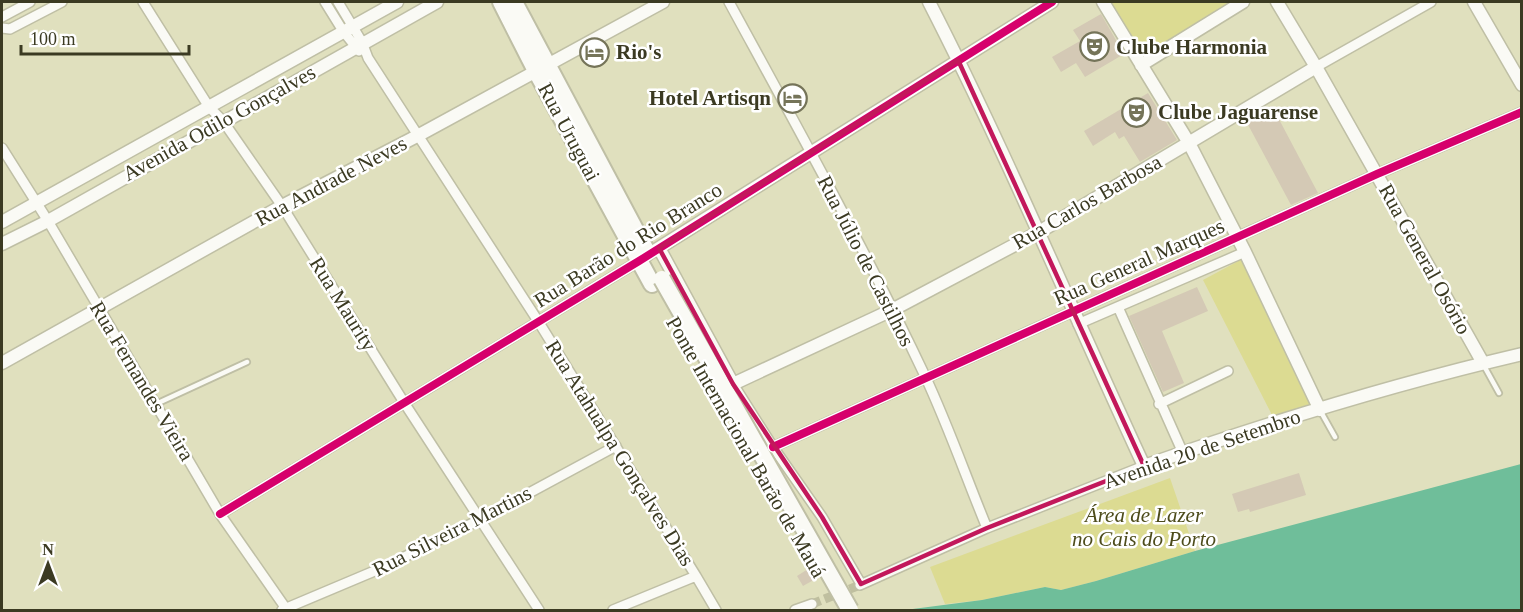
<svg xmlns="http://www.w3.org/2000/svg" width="1523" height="612" viewBox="0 0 1523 612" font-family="Georgia,serif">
<rect width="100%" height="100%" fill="#e0e0be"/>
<path fill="#dcdb92" d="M1111,2H1236L1144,57Z
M1244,258L1317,407L1274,419L1203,280Z
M1170,478L1195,551L1096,581L1061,590L1045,587L982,600L945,604L930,567Z"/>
<path fill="#6fbe9a" d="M1521,464V610H905L982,600L1045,587L1061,590L1096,581L1195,551Z"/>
<path fill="#d4c9b5" d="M1101,14L1124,54L1085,77L1076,63L1061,72L1052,57L1080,41L1073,30Z
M1148,93L1177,140L1140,162L1124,136L1119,139L1115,132L1093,146L1084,131Z
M1272,106L1318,193L1291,205L1246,121Z
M1197,287L1208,311L1162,331L1184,383L1163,392L1129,316Z
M1299,473L1306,495L1250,512L1249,509L1238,512L1232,494Z
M808,569L810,572L815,569L819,577L803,586L797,576Z"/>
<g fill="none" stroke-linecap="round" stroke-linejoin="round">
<path stroke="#bfbf9f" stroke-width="9" stroke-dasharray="9 4.5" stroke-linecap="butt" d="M812,604L860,585"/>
<defs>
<path id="service" d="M1483,364L1499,393
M156,404L247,362
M1321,412L1335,437"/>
<path id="minor" d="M143,2L209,107L223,121L282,206L405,404L539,610
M325,2L343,31L359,51
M338,2L362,42L368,58L538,321L696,576
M729,2C796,125 865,249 925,376C948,425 966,477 987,528
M2,17L30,2
M2,28L10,29L62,2
M1316,67L1431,2
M2,148L48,221L220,514L287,610
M1118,307L1183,453
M1078,324L1245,252
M733,384L773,447L822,517L861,584
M1159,404L1228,371
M773,447L1377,174L1522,112
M220,514L639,261
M860,585L987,528L1144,466
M282,610L384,567L481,519L616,446
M613,610L696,576L716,610
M795,610L812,604"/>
<path id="tertiary" d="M929,2C1007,154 1072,311 1144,466C1267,423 1394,384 1522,354
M1103,2L1189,143L1245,252L1320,410
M1277,2L1316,67L1483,363
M1474,2L1522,85
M1141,65L1243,2
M2,222L397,2
M2,244L48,221L437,2
M659,248L733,384L892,310L1039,232L1316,67
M654,251L1052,2
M2,363L282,206L419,135L663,2"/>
<path id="trunk" d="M501,2L536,71L652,284
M514,2L647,252"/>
</defs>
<use href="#service" stroke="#bfbfa5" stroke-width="8"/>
<use href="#minor" stroke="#bfbfa5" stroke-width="12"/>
<use href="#tertiary" stroke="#bfbfa5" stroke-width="15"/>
<use href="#trunk" stroke="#bfbfa5" stroke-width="20"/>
<use href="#service" stroke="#fafaf5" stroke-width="4.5"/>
<use href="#minor" stroke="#fafaf5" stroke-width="9"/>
<use href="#tertiary" stroke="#fafaf5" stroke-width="12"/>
<use href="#trunk" stroke="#fafaf5" stroke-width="16"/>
<defs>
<path id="trunk-bridge" d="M662,279L850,610"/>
</defs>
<use href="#trunk-bridge" stroke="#bfbfa5" stroke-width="20" stroke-linecap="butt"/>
<use href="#trunk-bridge" stroke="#fafaf5" stroke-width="16"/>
<defs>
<path id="cycleway" d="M773,447L1377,174L1522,112
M220,514L639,261L1052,2"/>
</defs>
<use href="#cycleway" stroke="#fff" stroke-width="11"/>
<use href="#cycleway" stroke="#d6006c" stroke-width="8"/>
</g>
<path fill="none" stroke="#c2185b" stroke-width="4.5" stroke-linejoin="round" d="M958,60L1144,466L987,528L861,584L822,517L733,384L659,248Z"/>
<defs>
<symbol id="theatre-ring" viewBox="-11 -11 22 22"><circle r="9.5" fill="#fff" stroke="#757459" stroke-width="1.5"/><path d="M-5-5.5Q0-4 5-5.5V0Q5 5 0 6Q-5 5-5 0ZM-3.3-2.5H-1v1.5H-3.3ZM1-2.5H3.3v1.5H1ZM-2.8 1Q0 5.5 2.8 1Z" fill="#757459"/></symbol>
<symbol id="hotel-ring" viewBox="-11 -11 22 22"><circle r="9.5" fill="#fff" stroke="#757459" stroke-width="1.5"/><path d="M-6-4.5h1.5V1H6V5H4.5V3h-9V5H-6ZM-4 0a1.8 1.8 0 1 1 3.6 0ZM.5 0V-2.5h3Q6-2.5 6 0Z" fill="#757459"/></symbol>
</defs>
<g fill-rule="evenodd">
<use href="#theatre-ring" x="1078" y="30" width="33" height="33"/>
<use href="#hotel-ring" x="578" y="36" width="33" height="33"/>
<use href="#hotel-ring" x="776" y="82" width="33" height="33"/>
<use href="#theatre-ring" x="1120" y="96" width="33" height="33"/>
</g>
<g text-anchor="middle" stroke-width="5" stroke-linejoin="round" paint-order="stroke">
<g font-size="21" font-weight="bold" fill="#3b3a22" stroke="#fff" text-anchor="start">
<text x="1116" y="54">Clube Harmonia</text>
<text x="616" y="59">Rio's</text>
<text x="771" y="105" text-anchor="end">Hotel Artisqn</text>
<text x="1158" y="119">Clube Jaguarense</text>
</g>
<g font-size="21" fill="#3b3a22" stroke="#fff">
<text transform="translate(219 123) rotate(-29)" y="7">Avenida Odilo Gonçalves</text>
<text transform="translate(569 132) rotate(62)" y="7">Rua Uruguai</text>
<text transform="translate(331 181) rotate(-28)" y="7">Rua Andrade Neves</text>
<text transform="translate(1087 202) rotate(-30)" y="7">Rua Carlos Barbosa</text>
<text transform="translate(628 245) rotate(-32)" y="7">Rua Barão do Rio Branco</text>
<text transform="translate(1425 259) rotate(61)" y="7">Rua General Osório</text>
<text transform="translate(866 261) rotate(63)" y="7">Rua Júlio de Castilhos</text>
<text transform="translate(1139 262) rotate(-24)" y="7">Rua General Marques</text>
<text transform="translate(343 304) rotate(58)" y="7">Rua Maurity</text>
<text transform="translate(142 381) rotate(59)" y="7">Rua Fernandes Vieira</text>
<text transform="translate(746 447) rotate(60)" y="7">Ponte Internacional Barão de Mauá</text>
<text transform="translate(1202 449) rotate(-19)" y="7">Avenida 20 de Setembro</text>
<text transform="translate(620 453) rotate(58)" y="7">Rua Atahualpa Gonçalves Dias</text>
<text transform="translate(452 531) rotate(-27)" y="7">Rua Silveira Martins</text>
</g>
<g font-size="21" font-style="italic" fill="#4d4c1b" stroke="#fff">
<text x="1144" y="522">Área de Lazer<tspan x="1144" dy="24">no Cais do Porto</tspan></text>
</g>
</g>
<rect width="1523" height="612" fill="none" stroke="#3b3a22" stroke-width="6"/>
<g transform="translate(48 564)" stroke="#ffffff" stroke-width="4.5" paint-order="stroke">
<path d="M0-4.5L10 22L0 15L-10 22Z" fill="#3b3a22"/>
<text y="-9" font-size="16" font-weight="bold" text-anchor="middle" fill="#3b3a22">N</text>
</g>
<path d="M21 45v9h168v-9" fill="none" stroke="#3b3a22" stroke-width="3"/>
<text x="30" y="45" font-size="18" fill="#3b3a22" stroke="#ffffff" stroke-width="4.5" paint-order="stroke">100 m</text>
</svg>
